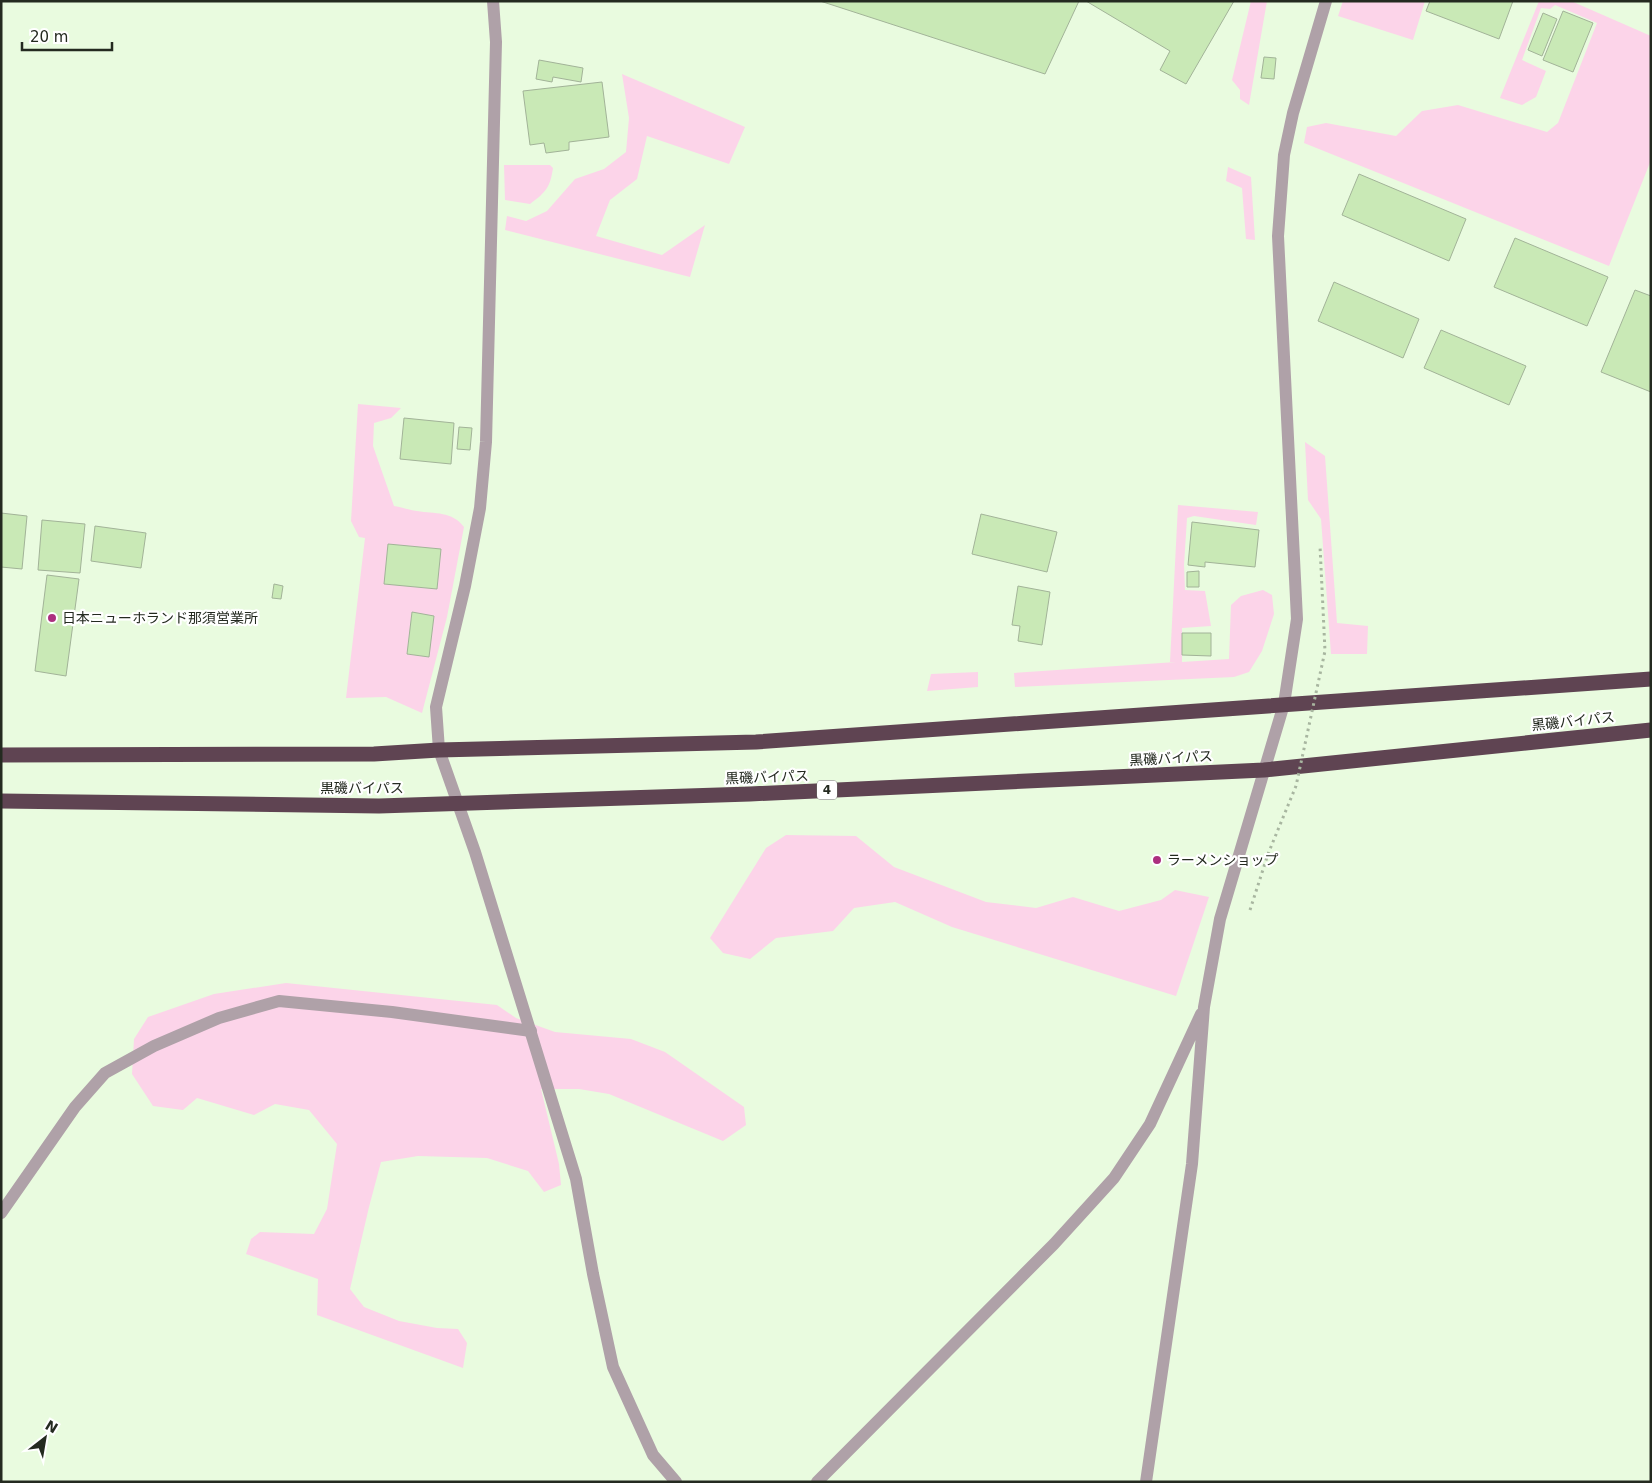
<svg xmlns="http://www.w3.org/2000/svg" width="1652" height="1483" viewBox="0 0 1652 1483" font-family="'DejaVu Sans','Noto Sans JP',sans-serif">
<rect width="100%" height="100%" fill="#e9fbdf"/>
<path fill="#fcd4e9" fill-rule="evenodd" d="M1251,1H1267L1249,105L1240,99V90L1232,80Z
M1343,1H1425L1413,40L1338,16Z
M1539,1H1571L1651,36V160L1609,266L1304,143L1307,127L1326,123L1396,136L1422,111L1458,105L1547,132L1558,123L1597,23L1555,5L1550,9L1541,8L1522,60L1546,71L1536,97L1522,105L1500,98Z
M622,74L745,127L729,164L647,136L637,179L610,200L596,236L662,255L705,225L690,277L505,230L507,216L526,221L547,211L575,179L604,169L626,152L629,118Z
M504,165H550L553,168C550,188 546,192 530,204L505,200Z
M1228,167L1251,177L1255,240L1246,239L1242,188L1226,181Z
M358,404L401,408L391,418L374,423L373,446L394,506C401,507 409,510 417,511C435,514 452,511 464,527L447,617L422,713L386,697L346,698L365,538L359,537L351,521ZM388,544L441,549L437,589L384,584ZM412,613L434,616L429,657L407,654Z
M1305,442L1325,456L1337,623L1368,626L1367,654H1331L1321,519L1308,500Z
M1178,505L1258,512L1256,525L1194,516L1187,518L1184,565L1185,590L1205,591L1211,626L1182,628V662L1229,659L1231,605L1241,596L1263,590L1272,595L1274,614L1262,651L1249,672L1234,677L1015,687L1014,673L1176,662H1170Z
M978,672V687L927,691L931,674Z
M786,835L856,836L894,867L986,902L1036,908L1073,897L1119,911L1161,900L1175,890L1209,897L1176,996L952,927L895,902L854,908L833,931L776,938L750,959L723,953L710,938L766,848Z
M286,983L497,1005L516,1018L555,1032L631,1039L665,1052L744,1107L746,1125L723,1141L609,1094L579,1089H541L559,1164L561,1185L544,1192L528,1171L487,1158L418,1156L381,1162L369,1207L350,1289L364,1307L399,1321L437,1328L458,1329L467,1343L463,1368L317,1315L318,1279L246,1254L251,1239L260,1232L314,1234L327,1209L337,1144L309,1110L275,1104L254,1115L197,1098L183,1110L153,1106L132,1074L134,1039L148,1017L214,994Z"/>
<path fill="#c9e9b6" stroke="#a2b398" d="M820,1H1079L1045,74Z
M1086,1H1234L1186,84L1160,70L1170,51Z
M1430,1H1513L1499,39L1426,11Z
M1563,11L1593,23L1573,72L1543,60Z
M1543,13L1557,19L1542,56L1528,50Z
M1264,57L1276,58L1274,79L1261,78Z
M539,60L583,68L581,82L553,77L552,82L536,79Z
M602,82L609,137L569,142V150L546,153L544,143L530,145L523,91Z
M1359,174L1466,219L1449,261L1342,215Z
M1515,238L1608,277L1587,326L1494,287Z
M1334,282L1419,319L1403,358L1318,321Z
M1635,290L1651,296V392L1601,372Z
M1441,330L1526,366L1509,405L1424,368Z
M404,418L454,423L451,464L400,459Z
M459,427L472,428L470,450L457,449Z
M1,513L27,516L22,569L1,567Z
M981,514L1057,532L1047,572L972,554Z
M42,520L85,524L80,573L38,570Z
M1192,522L1259,530L1255,567L1205,562V567L1188,565Z
M95,526L146,533L141,568L91,561Z
M388,544L441,549L437,589L384,584Z
M1199,571V587H1187V572Z
M47,575L79,579L66,676L35,671Z
M274,584L283,586L281,599L272,598Z
M1018,586L1050,592L1042,645L1018,641L1020,626L1012,625Z
M412,612L434,616L429,657L407,654Z
M1182,633H1211V656L1182,655Z"/>
<g fill="none" stroke-linecap="round" stroke-linejoin="round">
<path stroke="#afa1a8" stroke-width="12" d="M1,1213L75,1107L105,1073L154,1046L219,1018L279,1001L392,1012L531,1031"/>
<path stroke="#afa1a8" stroke-width="12" d="M493,1L496,42L486,442L480,508L465,586L436,707L439,750L475,852L576,1179L593,1274L613,1367L653,1455L676,1482
M817,1482L1054,1244L1114,1178L1150,1124L1201,1014
M1146,1482L1192,1164L1204,1007L1220,919L1284,704L1297,619L1278,236L1284,155L1293,113L1326,1"/>
<path stroke="#5f4452" stroke-width="15" d="M1,755L374,754L439,750L756,742L1651,679
M1,801L379,806L750,794L1264,770L1651,730"/>
<path stroke="#a8b6a0" stroke-width="3" stroke-dasharray="2.5 4" stroke-linecap="butt" d="M1250,910L1268,854L1296,786L1325,651L1320,546"/>
</g>
<g fill="#ac2f7f" stroke="#fff" stroke-width="2">
<circle cx="52" cy="618" r="5"/>
<circle cx="1157" cy="860" r="5"/>
</g>
<g text-anchor="middle" stroke-width="4.5" stroke-linejoin="round" paint-order="stroke">
<rect fill="#fff" stroke="#666a63" stroke-width="1" x="817" y="780.5" width="20" height="19" rx="4"/>
<g font-size="12" font-weight="bold" fill="#242a20">
<text x="827" y="794">4</text>
</g>
<g font-size="14" fill="#242a20" stroke="#fff" text-anchor="start">
<text x="62" y="623">日本ニューホランド那須営業所</text>
<text x="1167" y="865">ラーメンショップ</text>
</g>
<g font-size="14" fill="#242a20" stroke="#fff">
<text transform="translate(1573 721) rotate(-6)" y="5">黒磯バイパス</text>
<text transform="translate(1171 758) rotate(-3)" y="5">黒磯バイパス</text>
<text transform="translate(767 777) rotate(-2)" y="5">黒磯バイパス</text>
<text x="362" y="793">黒磯バイパス</text>
</g>
</g>
<rect width="1652" height="1483" fill="none" stroke="#242a20" stroke-width="5"/>
<g transform="translate(45 1438) rotate(31)" stroke="#ffffff" stroke-width="4" paint-order="stroke">
<path d="M0-4L9 19L0 12L-9 19Z" fill="#242a20"/>
<text y="-8" font-size="14" font-weight="bold" text-anchor="middle" fill="#242a20">N</text>
</g>
<path d="M22 42v8h90v-8" fill="none" stroke="#242a20" stroke-width="2.5"/>
<text x="30" y="42" font-size="15" fill="#242a20" stroke="#ffffff" stroke-width="4" paint-order="stroke">20 m</text>
</svg>
